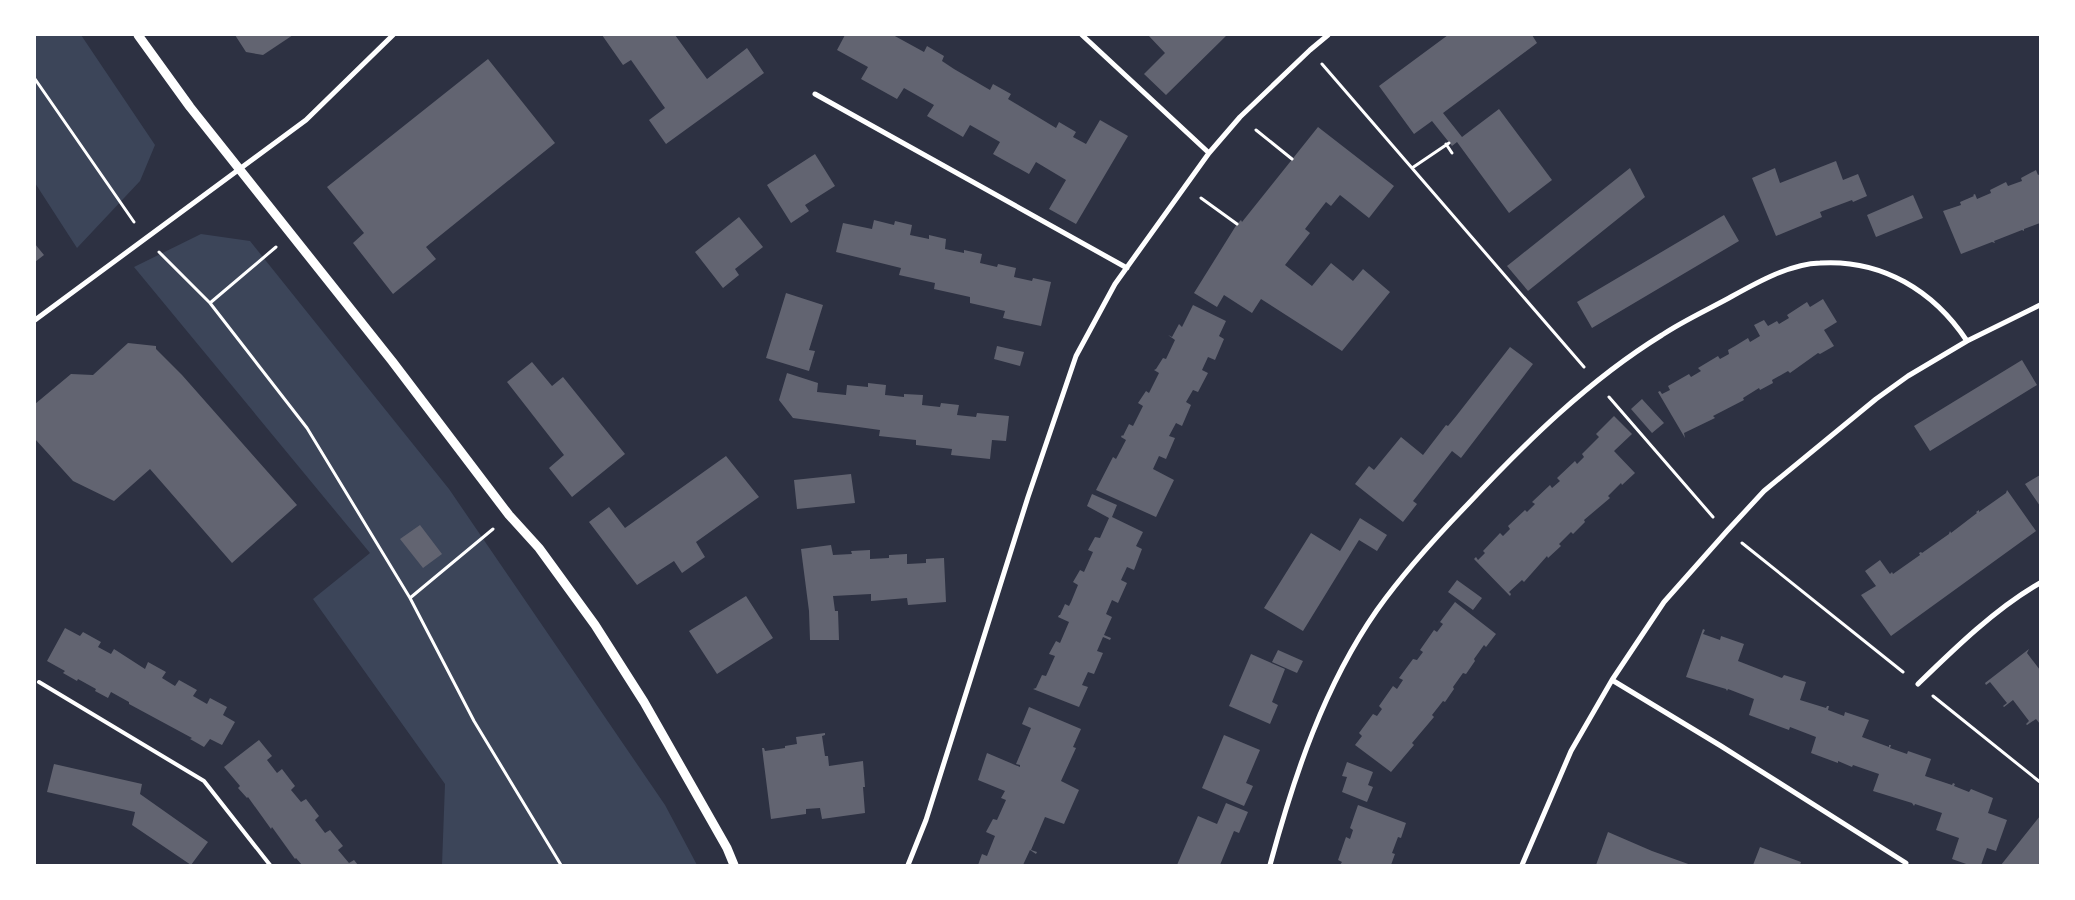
<svg xmlns="http://www.w3.org/2000/svg" width="2075" height="900" viewBox="0 0 2075 900" font-family="'Public Sans',sans-serif">
<rect width="100%" height="100%" fill="#2d3142"/>
<path fill="#3c4559" d="M35,35H81L155,145L140,181L77,248L35,183Z
M201,234L250,241L449,489L665,805L697,865H442L445,784L313,599L370,553L134,267Z"/>
<path fill="#626471" d="M235,35H293L263,55L246,52Z
M602,35H675L707,79L747,48L764,73L666,144L649,120L665,108L631,60L623,65Z
M845,35H893L924,52L927,46L944,56L942,61L954,69L990,90L993,84L1011,94L1008,99L1056,128L1059,122L1076,132L1073,137L1086,144L1100,120L1128,136L1076,224L1049,209L1066,180L1036,162L1029,174L993,154L1000,142L970,125L963,137L927,116L934,105L904,88L897,99L861,79L868,67L837,50Z
M1148,35H1227L1166,95L1144,74L1165,53Z
M1448,35H1532L1537,43L1443,113L1462,137L1499,109L1552,180L1509,213L1457,142L1452,146L1432,121L1414,134L1379,86Z
M488,59L555,143L426,247L436,259L393,294L353,243L364,233L327,187Z
M1318,127L1394,186L1369,218L1340,195L1331,206L1326,202L1305,229L1310,233L1285,265L1312,286L1331,263L1353,281L1363,269L1390,292L1342,351L1261,299L1252,313L1224,295L1217,307L1194,293L1237,224L1241,220L1242,222Z
M815,154L835,186L805,205L809,211L791,223L767,185Z
M1836,161L1843,180L1858,174L1867,196L1853,202L1852,200L1820,212L1822,217L1776,236L1752,178L1775,168L1780,183Z
M1630,168L1645,197L1528,291L1507,266Z
M2036,170L2038,175L2040,174V223L2024,229V231L2022,230L1994,241L1995,243L1992,242L1961,254L1943,211L1961,205L1960,202L1974,196L1973,195L1975,194L1977,199L1991,193L1990,190L2006,182L2008,186L2022,181L2021,178Z
M1913,195L1923,218L1876,237L1867,215Z
M1724,215L1739,241L1592,328L1577,302Z
M739,217L763,247L735,269L739,275L723,288L695,252Z
M874,220L894,225L895,221L912,225L910,235L929,239V235L946,239L945,249L964,253V250L982,254L980,263L997,267L998,264L1016,268L1014,277L1032,281L1033,278L1051,282L1041,326L1003,318L1005,311L970,303V297L934,289L935,283L899,275L901,268L836,252L843,223L872,229Z
M35,244L44,255L35,262Z
M786,293L823,305L809,350L815,351L809,371L766,358Z
M1823,299L1837,322L1824,330L1834,346L1820,354L1818,353L1790,373L1788,371L1772,380L1773,383L1760,390L1759,388L1743,398L1744,400L1713,416L1715,418L1684,433L1685,438L1658,392L1660,391L1662,394L1670,390L1668,386L1689,374L1691,377L1701,371L1698,368L1718,356L1720,359L1729,354L1728,350L1735,346L1748,338L1750,342L1760,336L1754,325L1764,320L1768,326L1777,321L1779,324L1789,318L1787,315L1807,302L1810,307Z
M1193,305L1226,321L1219,336L1224,339L1215,360L1208,357L1202,370L1208,373L1198,392L1193,390L1186,402L1191,405L1182,426L1176,423L1169,436L1175,438L1166,459L1159,456L1153,469L1174,480L1156,517L1096,490L1113,457L1116,459L1126,440L1121,437L1122,435L1123,436L1129,424L1133,426L1143,406L1138,403L1146,391L1149,393L1159,373L1154,370L1156,369L1163,358L1166,359L1175,340L1168,335L1172,337L1179,324L1182,327Z
M128,343L156,346V349L182,375L297,505L232,563L150,469L114,501L73,481L35,439V404L71,374L93,375Z
M997,346L1024,352L1020,366L994,359Z
M1510,347L1533,364L1461,458L1452,451L1417,496L1413,501L1417,504L1403,522L1355,484L1369,466L1374,470L1401,437L1423,455L1446,425L1448,426L1457,415Z
M2022,360L2037,385L1930,451L1914,426Z
M532,362L552,386L563,377L625,454L572,497L549,468L564,455L507,382Z
M787,373L818,383L817,392L846,395L847,385L868,387V383L886,385L885,395L904,397V394L923,395L922,405L940,407L941,403L959,405L957,415L976,417L977,413L1009,416L1006,441L992,440L990,459L951,455L952,449L916,445V440L879,436L880,430L793,418L779,400Z
M1642,399L1664,423L1652,433L1631,409Z
M1614,416L1632,434L1614,451L1635,473L1622,485L1621,483L1608,496L1610,498L1584,520L1585,522L1573,534L1571,532L1559,544L1561,546L1548,558L1547,556L1524,582L1522,580L1509,592L1511,594L1510,596L1474,559L1476,557L1478,560L1485,553L1483,551L1500,533L1503,536L1510,529L1508,526L1525,510L1527,512L1535,504L1532,502L1550,485L1552,488L1560,481L1557,478L1575,461L1577,464L1584,457L1582,454L1599,437L1596,434Z
M726,456L759,497L696,542L705,557L682,573L674,561L637,585L589,522L609,507L625,528Z
M851,474L855,503L797,509L794,480Z
M2040,475V506L2025,484Z
M2007,490L2036,531L1891,636L1861,595L1876,586L1865,571L1880,560L1890,574L1892,572L1893,574L1920,555L1919,553L1921,552L1922,553L1949,534L1950,531L1951,533L1977,513L1976,512L1979,510V512L2006,493Z
M1092,494L1117,505L1112,517L1143,532L1136,546L1142,549L1134,570L1127,567L1121,580L1127,583L1118,603L1112,600L1106,614L1112,617L1104,635L1111,638L1110,640L1103,637L1097,651L1103,653L1094,674L1088,672L1082,685L1088,687L1079,707L1033,689L1036,688L1042,675L1046,676L1055,656L1049,654L1050,652L1056,641L1060,643L1069,622L1058,617L1059,615H1060L1065,604L1069,606L1071,602L1078,585L1073,582L1080,570L1084,572L1093,552L1088,550L1089,548L1095,537L1100,538L1109,518L1087,506Z
M1360,518L1387,535L1377,551L1359,540L1303,631L1264,608L1311,533L1340,551Z
M420,525L442,554L423,568L400,539Z
M831,545L833,555L852,554L851,551L870,550V559L889,558V555L907,554V564L926,563V559L944,558L946,602L908,605L907,598L871,601V594L833,596L835,611H838L839,640H810L809,611L801,549Z
M1457,580L1482,598L1473,610L1448,592Z
M746,596L773,638L717,674L689,631Z
M1455,602L1496,634L1486,647L1484,645L1474,659L1475,661L1466,674L1463,673L1453,687L1454,689L1445,702L1443,701L1432,715L1434,717L1412,743L1414,745L1391,772L1355,745L1362,736L1359,733L1373,714L1377,716L1382,709L1379,706L1393,686L1397,689L1403,680L1399,678L1413,659L1417,660L1423,652L1420,650L1434,630L1437,632L1443,624L1440,622Z
M65,628L80,636L83,632L101,642L98,647L111,654L114,649L145,669L148,662L166,672L162,678L175,686L179,680L197,690L193,696L207,704L210,698L227,707L223,715L235,722L222,745L210,739L204,747L190,739L192,738L129,704V702L111,692L108,698L95,691L96,689L78,679L77,681L63,673L65,671L47,661Z
M1703,629L1705,630L1703,634L1720,640L1721,636L1744,644L1738,661L1782,678L1784,675L1806,682L1800,700L1826,708L1827,706H1829L1828,710L1844,716L1845,712L1869,720L1862,737L1889,747V745H1891L1890,748L1907,754L1908,751L1931,759L1925,776L1952,785L1953,783L1955,784L1954,786L1969,792L1971,789L1993,798L1988,813L2007,820L1996,851L1987,848L1981,865H1969L1952,859L1959,838L1936,830L1942,813L1915,804L1914,806L1912,803L1873,791L1879,774L1853,765L1852,767L1838,761V763L1811,753L1816,737L1790,727L1789,730L1749,715L1754,699L1728,689L1727,691L1726,689L1686,677Z
M2029,649L2027,653L2040,670V724L2036,719L2027,725L2026,724L2029,721L2013,700L2004,707L2003,706L2007,703L1990,682L1986,685L1985,683Z
M1278,650L1303,661L1297,673L1272,662Z
M1251,654L1285,669L1272,702L1278,705L1270,724L1229,706Z
M1029,707L1081,729L1073,747L1076,748L1061,781L1079,790L1064,824L1045,817L1031,850L1037,852L1036,854L1030,850L1023,865H978L982,854L987,856L995,836L986,832L987,830L993,819L997,820L1006,800L1001,798L1005,791L978,780L987,753L1020,767V765L1016,764L1031,728L1022,724Z
M825,733V735L822,736L825,756H828L829,766L863,761L865,787H863L865,813L822,819L820,808L806,809V814L771,819L762,748H764L765,751L785,748V746L797,744L796,737Z
M1224,735L1260,750L1246,783L1253,786L1244,806L1202,788Z
M259,740L272,756L267,760L277,773L282,769L295,786L291,790L301,802L306,799L319,816L315,820L325,833L330,830L343,846L338,850L349,863L354,860L358,865H302L296,858L295,859L272,827L271,829L248,797L247,798L238,788L240,786L224,767Z
M1347,762L1373,772L1368,785L1373,787L1367,802L1342,792L1347,777L1342,776Z
M54,764L142,784L140,794L208,842L191,865L132,825L135,812L47,792Z
M1226,803L1248,812L1239,833L1234,831L1220,865H1177L1198,816L1217,824Z
M1358,805L1406,823L1401,838L1398,837L1392,853L1395,854L1391,865H1340L1342,862L1338,860L1346,837L1350,839L1353,830L1350,828Z
M2040,816V862L2038,865H2001Z
M1608,832L1652,851L1691,865H1596Z
M1760,847L1801,862L1800,865H1753Z"/>
<g fill="none" stroke-linecap="round" stroke-linejoin="round">
<path stroke="#fff" stroke-width="3" d="M1322,64L1584,367
M35,79L134,222
M1256,130L1292,159
M1446,144L1452,153
M1412,168L1449,143
M1201,198L1237,224
M159,252L210,303L307,428L410,598
M210,303L276,247
M1609,397L1713,517
M493,529L410,598L474,721L561,865
M1742,543L1903,672
M1933,696L2040,782"/>
<path stroke="#fff" stroke-width="4" d="M39,682L204,781L270,865"/>
<path stroke="#fff" stroke-width="5" d="M1082,35L1209,153
M815,94L1127,268
M35,320L306,120L393,35
M1612,680L1721,746L1906,863L1905,865
M1918,684C1954,649 1996,608 2040,583
M908,865L926,820L1028,497L1076,356L1115,284L1209,153L1240,117L1310,50L1328,35
M1270,865C1294,776 1324,686 1377,610C1404,572 1436,537 1468,504C1526,442 1589,380 1662,335C1683,321 1707,310 1729,298C1756,283 1789,264 1820,263C1882,259 1934,291 1967,341
M1522,865L1571,751L1612,680L1664,602L1727,531L1764,491L1876,399L1908,376L1967,341L2040,305"/>
<path stroke="#fff" stroke-width="9" d="M138,35L190,107L392,361L509,515L539,548L595,625L644,702L727,848L734,865"/>
</g>
<rect width="2075" height="900" fill="none" stroke="#ffffff" stroke-width="72"/>
</svg>
